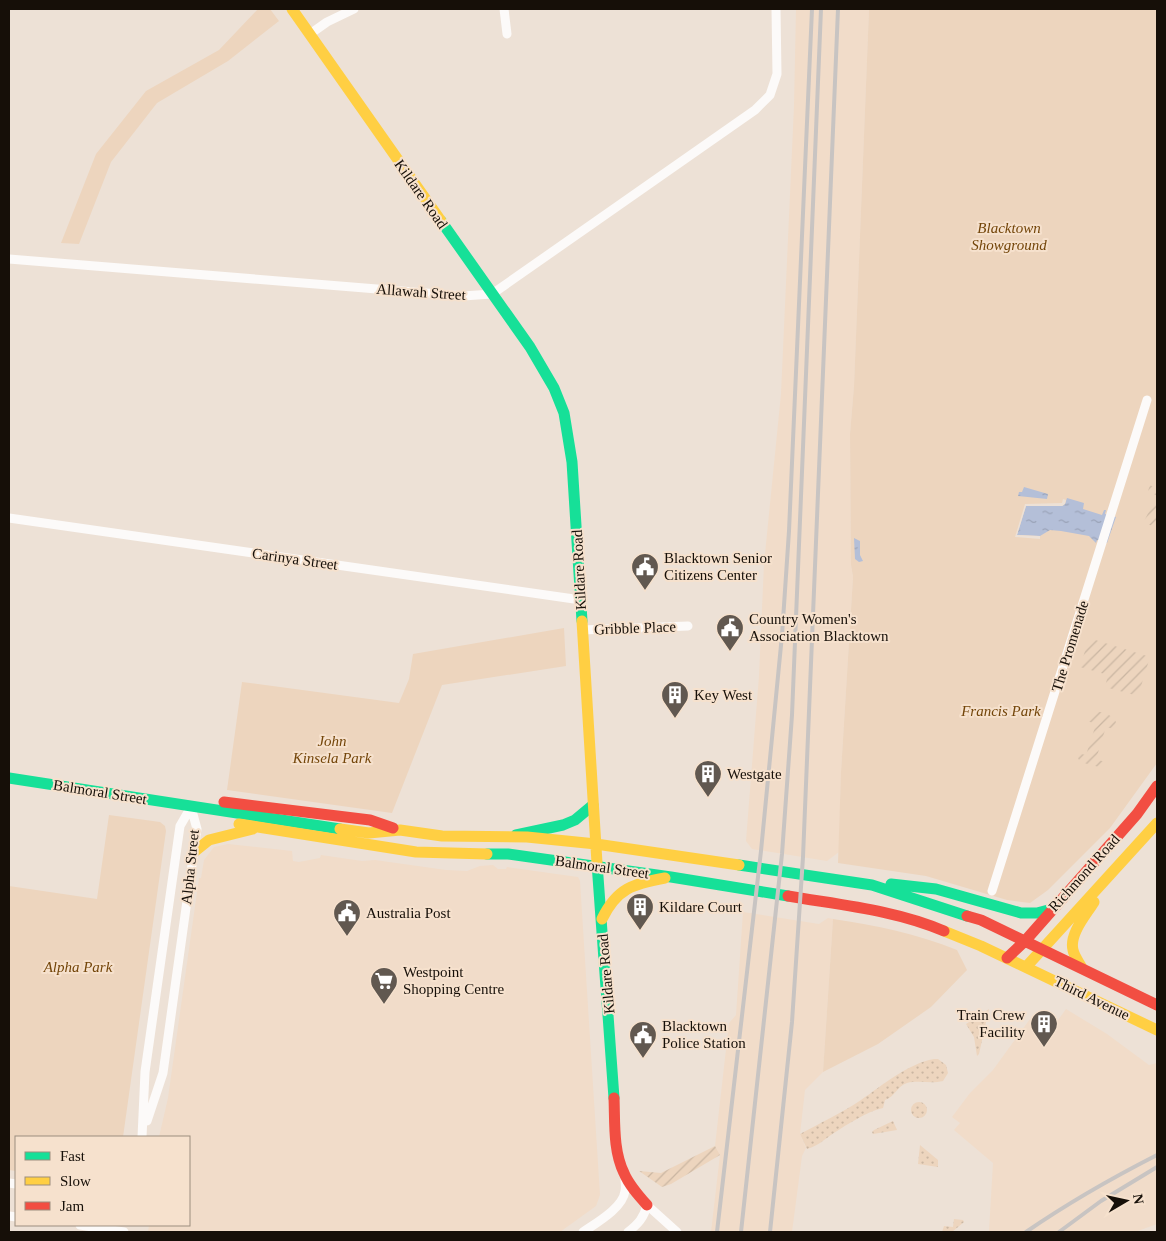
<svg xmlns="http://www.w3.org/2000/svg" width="1166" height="1241" viewBox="0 0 1166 1241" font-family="'Times New Roman',serif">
<defs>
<pattern id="grass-dots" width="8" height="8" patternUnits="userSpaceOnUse" patternTransform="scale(1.25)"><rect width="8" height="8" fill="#edd5be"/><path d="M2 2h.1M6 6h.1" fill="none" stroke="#cab6a2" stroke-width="1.8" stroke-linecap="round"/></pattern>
<pattern id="garden-furrows" width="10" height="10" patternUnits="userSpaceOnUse" patternTransform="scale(1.25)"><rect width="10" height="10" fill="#edd5be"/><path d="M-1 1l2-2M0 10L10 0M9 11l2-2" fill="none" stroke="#cab6a2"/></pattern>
<pattern id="water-ripples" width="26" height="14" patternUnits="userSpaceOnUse" patternTransform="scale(1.25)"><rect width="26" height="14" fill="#b4bfd8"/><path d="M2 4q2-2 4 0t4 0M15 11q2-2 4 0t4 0" fill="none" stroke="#9aa3b8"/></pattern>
</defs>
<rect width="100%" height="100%" fill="#ede1d6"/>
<path fill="#f1dcc9" d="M796,9H869L854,386L850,434L851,565L853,577L841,772L839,852L827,861L752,849L746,841L759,676L764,564L781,394L794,106Z
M228,844L292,851L293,861L299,862L320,858L321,855L362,861L375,860L446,870L467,871L480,866L493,865L498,869H506L507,867L578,877L580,881L600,1195L596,1206L560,1232H148L149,1225H189V1137H159L168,1098L199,878H201L204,860L214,847Z
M743,912L819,924L828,918L833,919L823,1072L805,1090L800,1134L806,1148L802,1156L792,1232H711L720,1155L715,1146L729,1023L736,1015Z
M1066,1009L1107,1034L1149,1065L1157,1063V1224L1135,1232H987L989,1231L993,1163L954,1130L960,1123L952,1117L970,1093L993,1070L1030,1019L1039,1020L1051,1030Z"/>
<path fill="url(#grass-dots)" d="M989,1009L979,1054L977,1056L974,1037L966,1024Z
M934,1059H938L946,1065L948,1073L943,1081C931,1084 919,1080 907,1083C897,1086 895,1097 885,1100L883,1108C866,1112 848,1124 834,1133C823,1140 820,1145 807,1149L800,1134C820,1123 842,1113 861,1100C883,1085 907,1064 934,1059Z
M911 1110a8 8 0 1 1 16 0a8 8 0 1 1-16 0Z
M893,1121L897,1130L873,1134L872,1132L874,1130Z
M920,1145L938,1160V1167L918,1164Z
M954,1219L963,1220L964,1222L952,1232H942L944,1226L953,1227Z"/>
<path fill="#edd5be" d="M258,9H270L279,21L228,61L157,103L111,162L79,244L61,243L96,154L146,91L219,50Z
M869,9H1157V763L1110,828L1048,890L1030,903L1007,900L926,876L838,863L841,772L853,577L851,565L850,434L854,386Z
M564,628L566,666L442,685L392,813L227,790L242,682L399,703L409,679L413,654Z
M109,815L160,822L165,826L166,831L123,1137H16V1171L9,1170V886L97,899Z
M833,919C876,925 917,934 957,950L967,970L931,1007L878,1044L823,1072Z"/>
<path fill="url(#garden-furrows)" d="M1150,485L1157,489V527L1143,523L1157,496L1148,491Z
M1089,638L1150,657L1138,696L1105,687L1108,675L1080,667Z
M1093,712C1101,711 1112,714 1116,722L1114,729L1106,727L1096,759L1105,762L1099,767L1080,762L1077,756V753L1086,755L1096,724L1087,721L1090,714Z
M715,1146L720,1155L671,1184L662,1187L639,1171L661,1173Z"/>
<path fill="url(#water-ripples)" d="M1024,487L1048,494L1047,499L1018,496L1019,492H1022Z
M1067,498L1084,503L1083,509L1102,515L1104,510H1106L1105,514L1116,517L1107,543L1097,540L1096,543L1089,536L1061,531L1050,530L1040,536L1017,535L1026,506H1062L1065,504Z
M854,538L860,541V555L863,561L859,562L855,559Z"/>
<path fill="#ede1d6" d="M1063,499L1066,500L1065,504L1062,506H1026L1017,535L1040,536V539L1015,537L1025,504L1062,503Z"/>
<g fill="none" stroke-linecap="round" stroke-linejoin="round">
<path stroke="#fcfaf9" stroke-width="9" d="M504,9L507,34
M310,34L327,22L354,9
M9,259L463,296L492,294L755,110L770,95L777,74L776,9
M9,518L581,600
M582,630L688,626
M992,891L1147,400
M147,1121L163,1073L197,829L191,807
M142,1137L145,1072L180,826L191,807
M9,1183L16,1184
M9,1216L16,1217
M80,1225L124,1232
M583,1232C596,1223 623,1208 625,1191C626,1187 625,1183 625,1179
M628,1232C638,1224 644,1218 647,1205L677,1232"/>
<path stroke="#16e098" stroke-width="11" d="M441,221L530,347L554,388L564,413L572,462L582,621
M9,778L340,829
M516,835L563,825L575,820L593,805
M487,854H508L671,877L788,896
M597,863L614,1098
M739,865L872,885L967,916
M891,884L936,889L1021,913H1037L1052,909"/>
<path stroke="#ffcf43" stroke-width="11" d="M292,9L441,221
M582,621L597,863
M239,824L416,852L487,854
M340,829L369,833L400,830L442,836L527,837L596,844L739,865
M194,852L209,840L253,829
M602,919C617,888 633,884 665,878
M944,931L981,946L1157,1030
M1026,967L1157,823
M1082,968C1079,962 1074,956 1073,950C1069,934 1086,915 1094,902"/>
<path stroke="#f24e42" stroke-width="11" d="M224,802L370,820L393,828
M788,896C840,905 895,910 944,931
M967,916L981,920L1157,1005
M1007,958L1025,941L1137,814L1157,786
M614,1098C615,1122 613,1151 624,1173C629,1185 638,1195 647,1205"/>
<path stroke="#c8c4c2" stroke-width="4" d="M717,1232L761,851L782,635L789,531L812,9
M741,1232L782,854L792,715L821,9
M770,1232L792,1022L803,857L838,9
M1026,1232C1068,1203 1112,1178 1157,1155
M1059,1232L1101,1201L1157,1167"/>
</g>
<defs>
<symbol id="civic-pin" viewBox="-11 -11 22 30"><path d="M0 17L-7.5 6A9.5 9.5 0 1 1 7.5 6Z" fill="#615850" stroke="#f6e1cd"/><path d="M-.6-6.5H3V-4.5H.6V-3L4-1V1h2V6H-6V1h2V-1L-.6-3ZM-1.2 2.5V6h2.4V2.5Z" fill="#fff"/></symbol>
<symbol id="building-pin" viewBox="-11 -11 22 30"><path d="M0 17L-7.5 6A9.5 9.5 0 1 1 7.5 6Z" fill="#615850" stroke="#f6e1cd"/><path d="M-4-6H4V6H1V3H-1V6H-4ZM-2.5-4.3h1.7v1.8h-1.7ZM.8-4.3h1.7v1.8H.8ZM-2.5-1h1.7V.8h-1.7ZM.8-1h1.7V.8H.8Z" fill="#fff"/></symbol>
<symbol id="supermarket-pin" viewBox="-11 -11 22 30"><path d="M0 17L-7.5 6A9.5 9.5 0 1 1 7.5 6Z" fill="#615850" stroke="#f6e1cd"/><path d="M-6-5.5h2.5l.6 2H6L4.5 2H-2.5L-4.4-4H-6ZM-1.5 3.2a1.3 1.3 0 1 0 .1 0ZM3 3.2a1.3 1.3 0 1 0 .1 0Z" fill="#fff"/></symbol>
</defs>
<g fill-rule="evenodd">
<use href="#civic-pin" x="629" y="551" width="32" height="43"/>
<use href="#civic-pin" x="714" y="612" width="32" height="43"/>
<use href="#building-pin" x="659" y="679" width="32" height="43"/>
<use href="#building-pin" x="692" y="758" width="32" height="43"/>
<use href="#building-pin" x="624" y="891" width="32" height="43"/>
<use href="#civic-pin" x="331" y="897" width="32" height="43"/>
<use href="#supermarket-pin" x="368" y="965" width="32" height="43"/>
<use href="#building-pin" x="1028" y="1008" width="32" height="43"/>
<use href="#civic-pin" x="627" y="1019" width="32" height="43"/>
</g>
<g text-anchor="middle" stroke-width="4" stroke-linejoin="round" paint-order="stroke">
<g font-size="15" fill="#160f08" stroke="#f6e1cd">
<text transform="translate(421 194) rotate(55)" y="5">Kildare Road</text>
<text transform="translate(421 292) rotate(4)" y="5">Allawah Street</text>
<text transform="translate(295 559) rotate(8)" y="5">Carinya Street</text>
<text transform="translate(579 570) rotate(-93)" y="5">Kildare Road</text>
<text transform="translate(635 628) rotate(-2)" y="5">Gribble Place</text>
<text transform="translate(1070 646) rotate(-73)" y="5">The Promenade</text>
<text transform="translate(100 792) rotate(9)" y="5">Balmoral Street</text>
<text transform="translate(190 867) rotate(-84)" y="5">Alpha Street</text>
<text transform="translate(602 867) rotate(8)" y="5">Balmoral Street</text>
<text transform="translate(1084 873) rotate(-48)" y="5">Richmond Road</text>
<text transform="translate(606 974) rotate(-95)" y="5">Kildare Road</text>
<text transform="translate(1092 998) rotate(26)" y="5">Third Avenue</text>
</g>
<g font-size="15" font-style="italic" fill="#734509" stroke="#f6e1cd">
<text x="1009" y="233">Blacktown<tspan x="1009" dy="17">Showground</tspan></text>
<text x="1001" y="716">Francis Park</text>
<text x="332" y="746">John<tspan x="332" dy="17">Kinsela Park</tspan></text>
<text x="78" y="972">Alpha Park</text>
</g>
<g font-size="15" fill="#160f08" stroke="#f6e1cd" text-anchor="start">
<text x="664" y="563">Blacktown Senior<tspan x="664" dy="17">Citizens Center</tspan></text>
<text x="749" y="624">Country Women's<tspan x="749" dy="17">Association Blacktown</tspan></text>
<text x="694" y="700">Key West</text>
<text x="727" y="779">Westgate</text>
<text x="659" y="912">Kildare Court</text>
<text x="366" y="918">Australia Post</text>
<text x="403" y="977">Westpoint<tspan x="403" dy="17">Shopping Centre</tspan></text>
<text x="1025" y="1020" text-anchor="end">Train Crew<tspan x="1025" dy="17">Facility</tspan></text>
<text x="662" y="1031">Blacktown<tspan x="662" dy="17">Police Station</tspan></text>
</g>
</g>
<rect width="1166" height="1241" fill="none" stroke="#160f08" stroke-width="20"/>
<rect x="15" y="1136" width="175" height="90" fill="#f6e1cd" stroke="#9c8d7e"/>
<rect x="25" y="1152" width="25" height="8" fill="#16e098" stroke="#9c8d7e"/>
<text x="60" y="1161" font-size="15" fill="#160f08">Fast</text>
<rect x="25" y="1177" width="25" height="8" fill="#ffcf43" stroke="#9c8d7e"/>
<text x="60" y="1186" font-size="15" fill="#160f08">Slow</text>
<rect x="25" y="1202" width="25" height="8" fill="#f24e42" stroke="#9c8d7e"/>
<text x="60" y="1211" font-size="15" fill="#160f08">Jam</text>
<g transform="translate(1126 1201) rotate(81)" stroke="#f6e1cd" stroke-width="4" paint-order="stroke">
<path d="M0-4L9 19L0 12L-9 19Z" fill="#160f08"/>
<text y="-8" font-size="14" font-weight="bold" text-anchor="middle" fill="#160f08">N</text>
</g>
</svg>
